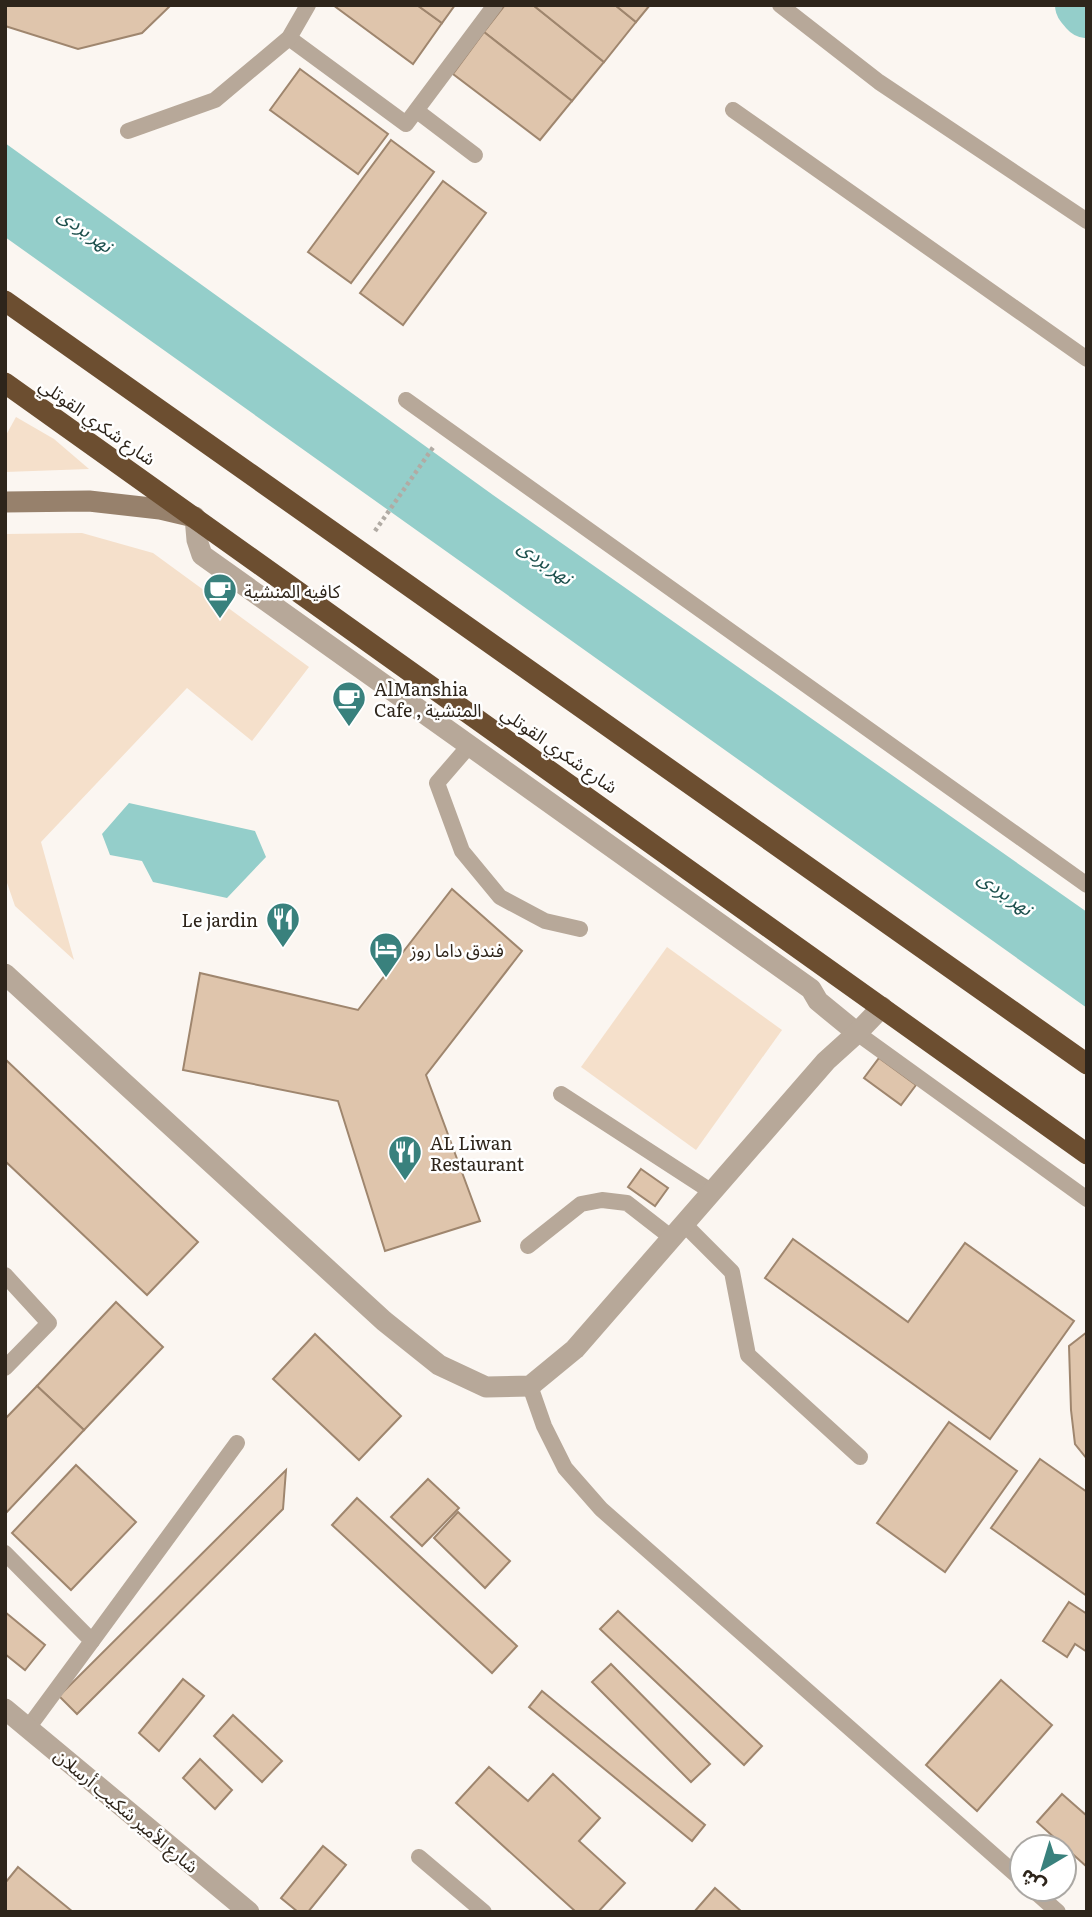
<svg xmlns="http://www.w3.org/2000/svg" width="1092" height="1917" viewBox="0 0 1092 1917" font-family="Literata,'Noto Sans Arabic',serif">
	<rect width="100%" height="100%" fill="#fbf6f1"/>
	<g fill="#f5e0cb">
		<polygon points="16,417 54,439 89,469 5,472 5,437"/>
		<polygon points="82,533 153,553 309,667 252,741 187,688 41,842 74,960 15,906 5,877 5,534"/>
		<polygon points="667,947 782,1030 696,1150 581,1067"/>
	</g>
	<g fill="#94ceca">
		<polygon points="5,143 493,495 1087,912 1087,1008 5,237"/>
		<polygon points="129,803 255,831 266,857 227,898 153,882 142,861 110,855 102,834"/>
	</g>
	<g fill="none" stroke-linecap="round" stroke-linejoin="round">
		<polyline stroke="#94ceca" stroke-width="54" points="1082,5 1087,11"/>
	</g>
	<g fill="#dfc5ac" stroke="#9f866e" stroke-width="2">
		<polygon points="5,5 171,5 142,33 78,49 5,26"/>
		<polygon points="333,5 417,5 442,23 413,64"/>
		<polygon points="417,5 455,5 442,23"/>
		<polygon points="505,5 533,5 604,62 572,101 484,32"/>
		<polygon points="533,5 615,5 636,22 604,62"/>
		<polygon points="615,5 650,5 636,22"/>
		<polygon points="484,32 572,101 540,140 453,74"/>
		<polygon points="300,69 388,134 358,174 270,110"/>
		<polygon points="391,140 434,172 351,283 308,252"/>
		<polygon points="443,181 486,213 403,325 360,293"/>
		<polygon points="452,889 522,951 426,1075 480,1221 385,1251 338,1101 183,1070 200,973 358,1010"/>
		<polygon points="879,1058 916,1085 901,1105 864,1078"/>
		<polygon points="5,1059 198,1242 147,1295 5,1161"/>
		<polygon points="641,1169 668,1188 655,1206 628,1187"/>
		<polygon points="793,1239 908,1322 965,1243 1074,1321 990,1439 765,1278"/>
		<polygon points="116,1302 163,1347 84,1430 37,1386"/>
		<polygon points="1087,1332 1087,1459 1075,1444 1071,1410 1069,1346"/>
		<polygon points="315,1334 401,1416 359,1460 273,1379"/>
		<polygon points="37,1386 84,1430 5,1514 5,1419"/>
		<polygon points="949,1422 1017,1471 945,1572 877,1523"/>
		<polygon points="1040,1459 1087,1492 1087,1596 991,1528"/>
		<polygon points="76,1465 136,1522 71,1590 12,1533"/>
		<polygon points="286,1470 283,1509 77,1714 59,1696"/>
		<polygon points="428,1479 459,1508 422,1546 391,1517"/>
		<polygon points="357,1498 517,1646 492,1673 332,1525"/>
		<polygon points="458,1512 510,1561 485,1588 434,1538"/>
		<polygon points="1069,1602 1087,1614 1087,1652 1075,1644 1067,1657 1043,1641"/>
		<polygon points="618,1611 762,1746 744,1765 600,1629"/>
		<polygon points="5,1612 45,1645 25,1670 5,1654"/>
		<polygon points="611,1664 710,1764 691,1782 592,1682"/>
		<polygon points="183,1679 204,1696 159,1751 139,1733"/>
		<polygon points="1001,1680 1052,1725 977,1811 926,1765"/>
		<polygon points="542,1691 705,1825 692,1841 529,1707"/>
		<polygon points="233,1715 282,1761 262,1782 214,1736"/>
		<polygon points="200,1759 232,1790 215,1809 183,1778"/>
		<polygon points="489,1767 528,1801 553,1774 600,1818 579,1841 625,1883 598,1912 576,1912 456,1803"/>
		<polygon points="1062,1794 1087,1816 1087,1867 1037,1822"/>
		<polygon points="323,1846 346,1865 308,1912 298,1912 281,1898"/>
		<polygon points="18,1867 73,1912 5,1912 5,1883"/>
		<polygon points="715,1888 742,1912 694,1912"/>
	</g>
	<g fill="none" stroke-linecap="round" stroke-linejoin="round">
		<polyline stroke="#b1aba4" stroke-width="4.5" stroke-dasharray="3.5 3.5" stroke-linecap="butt" points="375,531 434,446"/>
		<g stroke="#b7a899" stroke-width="16">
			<polyline points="780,5 879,82 1087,221"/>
			<polyline points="289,38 406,124 495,5"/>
			<polyline points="733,110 1087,359"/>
			<polyline points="417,111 475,155"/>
			<polyline points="128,131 215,100 289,38 308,5"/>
			<polyline points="406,400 1087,885"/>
			<polyline points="469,746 437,783 462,851 500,897 545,921 580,929"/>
			<polyline points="857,1033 1087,1199"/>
			<polyline points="561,1094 712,1192"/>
			<polyline points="684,1224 732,1272 748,1355 860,1457"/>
			<polyline points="528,1246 581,1204 602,1200 627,1203 672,1238"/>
			<polyline points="5,1275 49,1323 5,1368"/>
			<polyline points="530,1386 544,1426 565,1468 601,1509 1022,1880"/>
			<polyline points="5,1553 92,1641 28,1728"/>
			<polyline points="92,1641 237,1443"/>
			<polyline points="419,1857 484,1912"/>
			<polyline points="1032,1889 1058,1912"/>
		</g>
		<g stroke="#b7a899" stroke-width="21">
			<polyline points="195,517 197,540 202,555 811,989 818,1001 857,1033"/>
			<polyline points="5,974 384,1321 439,1365 486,1387 530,1386 575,1349 826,1061 857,1033 882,1007"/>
			<polyline points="5,1709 249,1912"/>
		</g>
		<polyline stroke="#97816c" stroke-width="21" points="5,502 89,501 160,509 194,517"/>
		<g stroke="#6c4e30" stroke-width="21">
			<polyline points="5,301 1087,1064"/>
			<polyline points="5,383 1087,1154"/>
		</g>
	</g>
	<defs>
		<g id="cafe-pin" transform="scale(1.75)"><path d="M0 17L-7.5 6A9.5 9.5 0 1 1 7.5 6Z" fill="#39817d" stroke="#fff"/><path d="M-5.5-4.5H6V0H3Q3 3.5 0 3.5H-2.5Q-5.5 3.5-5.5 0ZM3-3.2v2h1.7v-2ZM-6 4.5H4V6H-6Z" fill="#fff"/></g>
		<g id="restaurant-pin" transform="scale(1.75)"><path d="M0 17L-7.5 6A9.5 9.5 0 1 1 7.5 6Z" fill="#39817d" stroke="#fff"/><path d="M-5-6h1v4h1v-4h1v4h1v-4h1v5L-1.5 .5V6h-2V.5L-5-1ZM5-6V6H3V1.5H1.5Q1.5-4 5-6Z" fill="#fff"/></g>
		<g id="hotel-pin" transform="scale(1.75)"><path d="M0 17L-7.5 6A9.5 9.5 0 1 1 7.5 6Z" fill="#39817d" stroke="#fff"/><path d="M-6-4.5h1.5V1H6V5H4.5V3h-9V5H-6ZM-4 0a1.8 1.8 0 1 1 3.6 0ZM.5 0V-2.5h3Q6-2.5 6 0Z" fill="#fff"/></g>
	</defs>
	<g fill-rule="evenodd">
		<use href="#cafe-pin" x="220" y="590"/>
		<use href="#cafe-pin" x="349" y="698"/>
		<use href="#restaurant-pin" x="283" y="919"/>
		<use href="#hotel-pin" x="386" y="949"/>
		<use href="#restaurant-pin" x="405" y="1152"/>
	</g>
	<g text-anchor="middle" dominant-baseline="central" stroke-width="5" stroke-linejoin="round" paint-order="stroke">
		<g font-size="18" fill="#2e251b" stroke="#fff">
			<text transform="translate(98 421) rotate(35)">شارع شكري القوتلي</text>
			<text transform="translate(560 749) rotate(35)">شارع شكري القوتلي</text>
			<text transform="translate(127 1810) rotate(40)">شارع الأمير شكيب أرسلان</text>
		</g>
		<g font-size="18" fill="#2e251b" stroke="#fff" text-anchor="start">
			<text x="244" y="590">كافيه المنشية</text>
			<text x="374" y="688">AlManshia<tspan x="374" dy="21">Cafe , المنشية</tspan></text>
			<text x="258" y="919" text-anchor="end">Le jardin</text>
			<text x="410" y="949">فندق داما روز</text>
			<text x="430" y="1142">AL Liwan<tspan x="430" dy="21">Restaurant</tspan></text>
		</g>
		<g font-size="19" font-style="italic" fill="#1c4f4c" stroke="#fff">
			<text transform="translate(86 229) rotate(36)">نهر بردى</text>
			<text transform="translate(546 561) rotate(36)">نهر بردى</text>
			<text transform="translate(1006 892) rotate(36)">نهر بردى</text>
		</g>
	</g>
	<rect width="1092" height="1917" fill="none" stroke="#2e251b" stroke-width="14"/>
	<g transform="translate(1043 1868) rotate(218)"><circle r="33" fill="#ffffff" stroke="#aba8a4" stroke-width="2"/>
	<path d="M0-5L12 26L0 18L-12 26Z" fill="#39817d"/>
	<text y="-10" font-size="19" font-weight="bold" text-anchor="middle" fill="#2e251b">ش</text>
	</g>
</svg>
